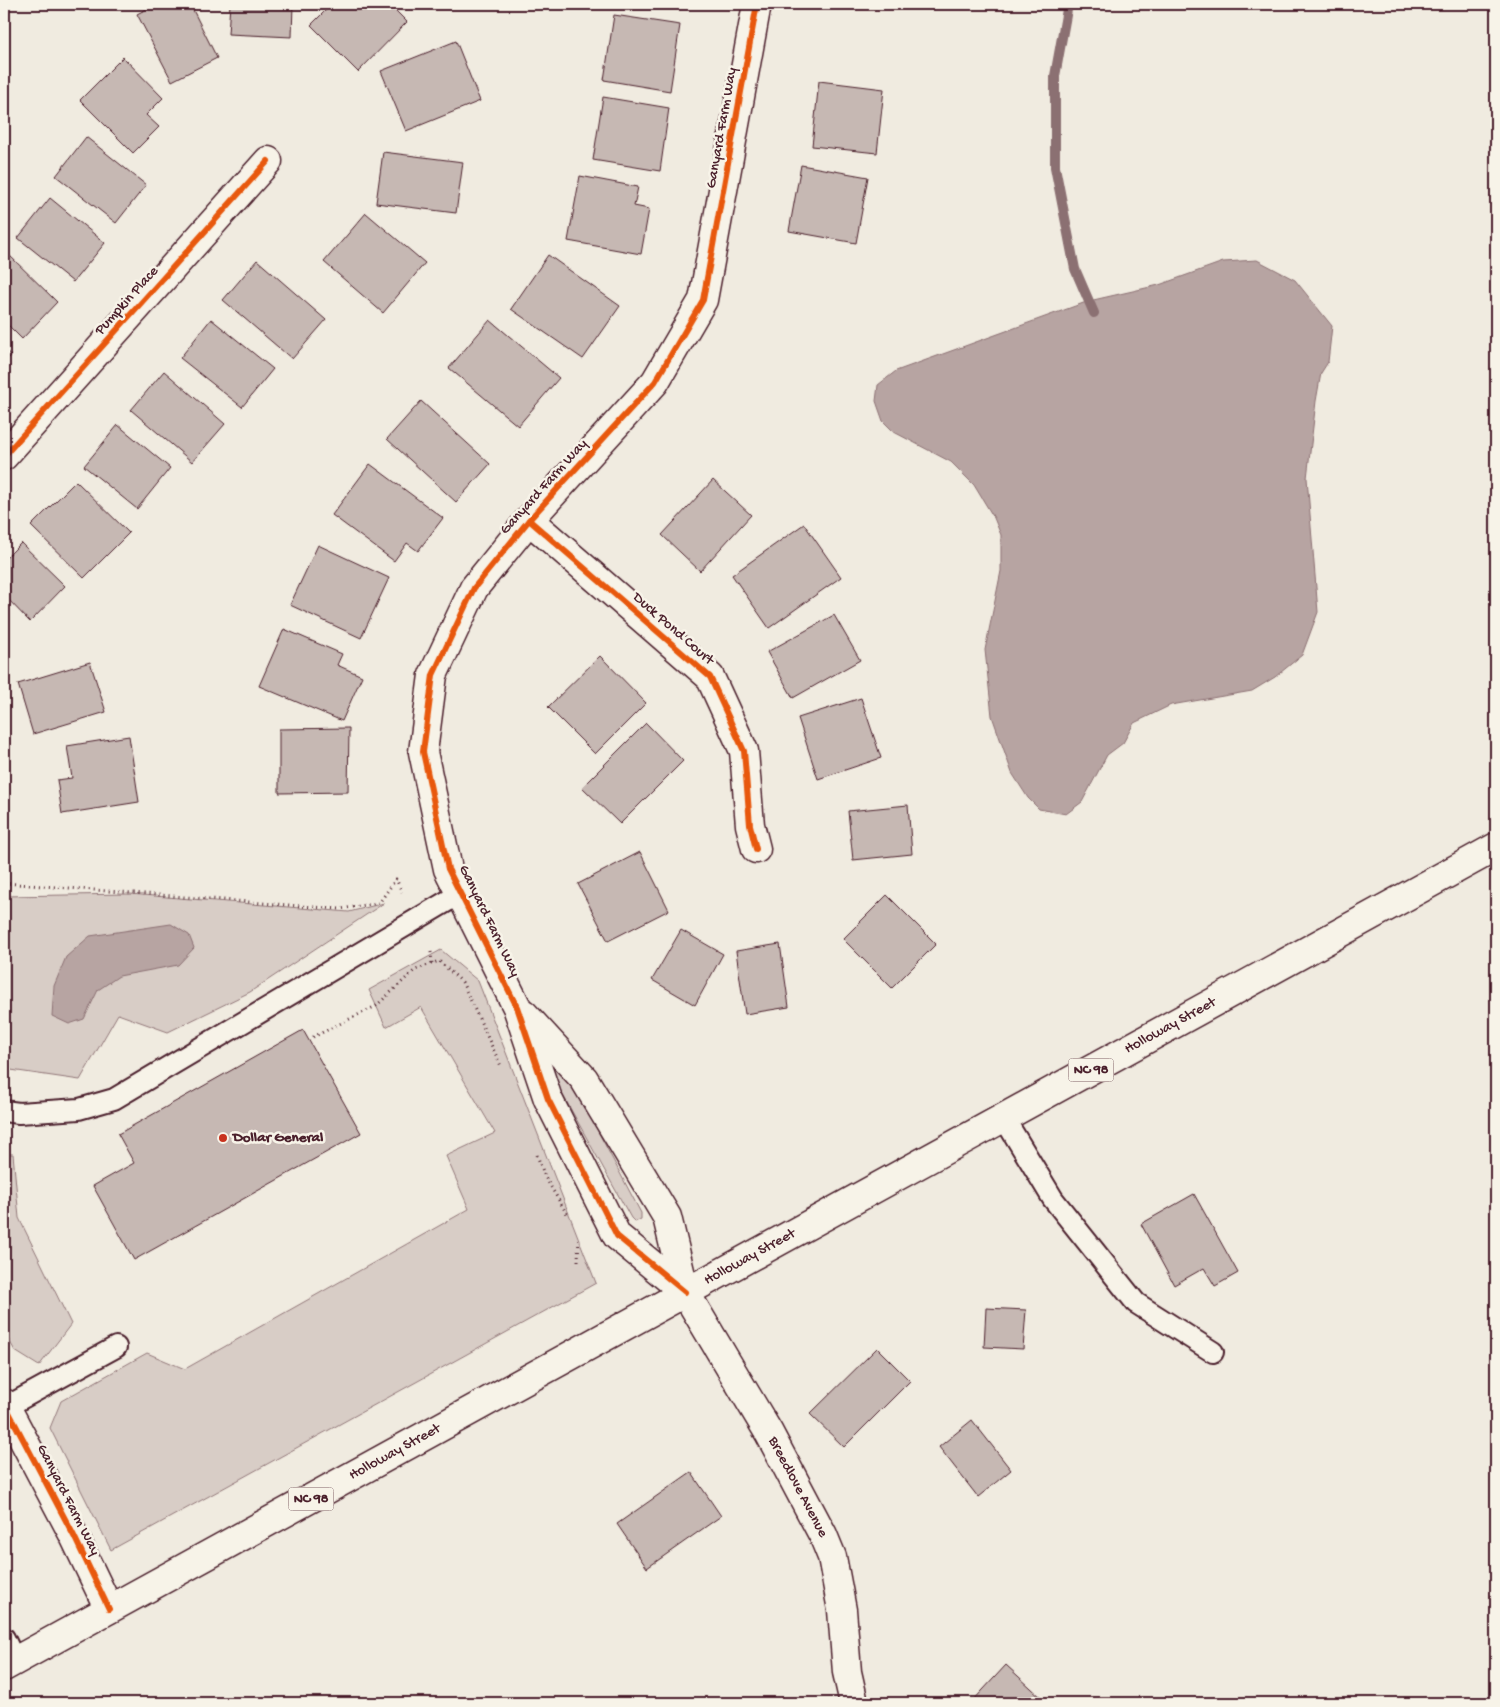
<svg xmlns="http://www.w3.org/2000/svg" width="1500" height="1707" viewBox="0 0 1500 1707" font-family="'Gochi Hand',sans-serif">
	<rect width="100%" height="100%" fill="#f0ebe0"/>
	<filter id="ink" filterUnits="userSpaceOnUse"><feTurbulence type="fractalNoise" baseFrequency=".02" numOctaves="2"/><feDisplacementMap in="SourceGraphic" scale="10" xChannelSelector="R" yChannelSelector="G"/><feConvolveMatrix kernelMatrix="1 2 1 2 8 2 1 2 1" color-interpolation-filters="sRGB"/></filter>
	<g filter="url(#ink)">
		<g fill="#d8cdc6" stroke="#917678">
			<polygon points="130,894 349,912 384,903 250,992 168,1032 118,1014 80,1080 4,1069 4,896"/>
			<polygon points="441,950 478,981 596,1283 111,1550 50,1428 61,1401 147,1353 185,1369 469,1209 446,1156 495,1133 421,1007 386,1027 369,990"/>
			<polygon points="528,1032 572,1082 641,1213 641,1219 635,1222 631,1218"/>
			<polygon points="4,1154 13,1154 19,1218 71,1324 39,1366 15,1351 4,1331"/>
		</g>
		<g fill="#b7a4a2" stroke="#8b6f72">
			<polygon points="1257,260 1295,280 1332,326 1328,362 1321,373 1316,401 1307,478 1318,612 1302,655 1275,677 1252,691 1171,705 1134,723 1123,743 1107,755 1082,802 1066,814 1039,809 1028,798 1012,773 992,716 985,650 1001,571 1001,535 994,518 974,485 951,462 894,432 883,421 876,401 878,385 896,371 1089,301 1159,285 1223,262"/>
			<polygon points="171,924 189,935 194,948 178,965 119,976 98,990 84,1019 69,1024 52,1016 54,986 66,957 90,936"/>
		</g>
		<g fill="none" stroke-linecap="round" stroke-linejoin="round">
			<polyline stroke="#8b6f72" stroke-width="10" points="1068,4 1055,76 1055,167 1075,269 1094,313"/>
		</g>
		<g fill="#c6b8b3" stroke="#4a1f2b">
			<polygon points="4,4 13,4 4,14"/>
			<polygon points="156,4 190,4 217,58 172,81 137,14"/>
			<polygon points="230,4 293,4 292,37 228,34"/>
			<polygon points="332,4 389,4 407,22 358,72 311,25"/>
			<polygon points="614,15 680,25 670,91 604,80"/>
			<polygon points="456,41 480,101 406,131 381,71"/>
			<polygon points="123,57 163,98 146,115 159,127 133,153 80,100"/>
			<polygon points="819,81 884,89 877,153 812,146"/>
			<polygon points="603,97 669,108 660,171 593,160"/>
			<polygon points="86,137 146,185 116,223 56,176"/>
			<polygon points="383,152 463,162 456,213 376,203"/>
			<polygon points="801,165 868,177 856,243 789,231"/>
			<polygon points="580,176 638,187 634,206 649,209 641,254 568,241"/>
			<polygon points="50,198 105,243 73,282 18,238"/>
			<polygon points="366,213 425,263 383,313 324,262"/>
			<polygon points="7,253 57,302 22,339 4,321 4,256"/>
			<polygon points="548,255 620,306 583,359 511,309"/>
			<polygon points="257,260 326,320 292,359 223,300"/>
			<polygon points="211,319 273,369 242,407 180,358"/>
			<polygon points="490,320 559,378 518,426 449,368"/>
			<polygon points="4,348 11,356 4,363"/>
			<polygon points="164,371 225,424 192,462 131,410"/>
			<polygon points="421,401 490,464 456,502 387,439"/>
			<polygon points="118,425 170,468 137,509 84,466"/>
			<polygon points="370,464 443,518 418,551 407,543 394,561 332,515"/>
			<polygon points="713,480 751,515 700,571 662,535"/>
			<polygon points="76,481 129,533 84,578 31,526"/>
			<polygon points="804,524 841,577 769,628 732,575"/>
			<polygon points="21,543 65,586 30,622 4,595 4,560"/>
			<polygon points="318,545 389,578 361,638 290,605"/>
			<polygon points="834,615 860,660 793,698 767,652"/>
			<polygon points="284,629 342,654 337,665 362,676 342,721 259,686"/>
			<polygon points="600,656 646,703 595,754 548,707"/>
			<polygon points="90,662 106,712 33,734 18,684"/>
			<polygon points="861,698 881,758 818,779 798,718"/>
			<polygon points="646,723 683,761 620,824 582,787"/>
			<polygon points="349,728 348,792 279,793 279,729"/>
			<polygon points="129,736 139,802 62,814 57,780 72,778 67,746"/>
			<polygon points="908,805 912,854 853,860 848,811"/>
			<polygon points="640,852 669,910 608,941 578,884"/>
			<polygon points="887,895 936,944 892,988 843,939"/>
			<polygon points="681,930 723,954 695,1005 652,980"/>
			<polygon points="780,944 789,1007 745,1014 736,951"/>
			<polygon points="303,1030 361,1133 134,1260 93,1186 134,1163 118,1134"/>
			<polygon points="1194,1194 1238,1273 1215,1286 1204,1268 1174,1285 1141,1224"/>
			<polygon points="986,1308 1026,1310 1023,1349 984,1347"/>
			<polygon points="877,1348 910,1381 844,1447 810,1414"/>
			<polygon points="972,1420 1011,1470 978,1497 939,1447"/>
			<polygon points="691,1472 721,1516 647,1568 617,1524"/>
			<polygon points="1006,1665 1043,1699 1039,1703 971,1703"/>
		</g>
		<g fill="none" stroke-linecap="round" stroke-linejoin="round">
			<g stroke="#4a1f2b" stroke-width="24">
				<g id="service">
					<polyline points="4,1111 19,1113 79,1109 114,1099 461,893"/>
					<polyline points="1004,1118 1053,1199 1136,1303 1213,1352"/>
					<polyline points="6,1407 116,1347"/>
					<polyline points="4,1638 15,1661"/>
				</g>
			</g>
			<g stroke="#4a1f2b" stroke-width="31">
				<g id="minor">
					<polyline points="4,456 268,161"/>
					<polyline points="529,520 710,677 744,751 750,825 756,849"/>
					<path id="s1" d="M524 1014 584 1079 667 1217 685 1292 769 1433 823 1535 832 1557 842 1610 847 1672 854 1703"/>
					<polyline points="685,1292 617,1236 548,1099 517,1007 448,869 423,752 433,675 474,588 529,520 655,382 703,300 757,4"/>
					<polyline points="4,1403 74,1536 109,1609"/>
				</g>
			</g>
			<g stroke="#4a1f2b" stroke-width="31">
				<g id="trunk">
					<path id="s2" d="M4 1667 1496 847"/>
				</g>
			</g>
			<g stroke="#4a1f2b" stroke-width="3" stroke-dasharray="1 4" stroke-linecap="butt">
				<polyline points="4,883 340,909 379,903 396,879 402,892"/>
				<polyline points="431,952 432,963"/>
				<polyline points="313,1037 376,1006 415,970 439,961 462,982 501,1066"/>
				<polyline points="537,1155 545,1177 567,1214"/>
				<polyline points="578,1261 579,1236"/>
			</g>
			<use href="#service" stroke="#f7f3e8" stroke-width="20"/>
			<use href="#minor" stroke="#f7f3e8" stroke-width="28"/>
			<use href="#trunk" stroke="#f7f3e8" stroke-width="28"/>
			<g stroke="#f7f3e8" stroke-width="9">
				<g id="cycleway">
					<polyline points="4,456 268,161"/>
					<polyline points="529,520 710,677 744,751 750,825 756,849"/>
					<polyline points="685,1292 617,1236 548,1099 517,1007 448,869 423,752 433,675 474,588 529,520 655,382 703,300 757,4"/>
					<polyline points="4,1403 74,1536 109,1609"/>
				</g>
			</g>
			<use href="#cycleway" stroke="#e8590c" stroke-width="6"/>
		</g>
	</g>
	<circle fill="#c8321e" stroke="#f7f3e8" stroke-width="2" cx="223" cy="1138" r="5"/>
	<g text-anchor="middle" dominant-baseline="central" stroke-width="5" stroke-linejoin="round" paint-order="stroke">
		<g fill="#f7f3e8" stroke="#7e5f64" stroke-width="1">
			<rect x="1068.5" y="1058.5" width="45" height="23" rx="4"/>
			<rect x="288.5" y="1487.5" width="45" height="23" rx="4"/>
		</g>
		<g font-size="14" font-weight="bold" fill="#4a1f2b">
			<text x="1091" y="1070">NC 98</text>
			<text x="311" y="1499">NC 98</text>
		</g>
		<g font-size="15" fill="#4a1f2b" stroke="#f7f3e8">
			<text transform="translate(722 128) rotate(-80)">Ganyard Farm Way</text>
			<text transform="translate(127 301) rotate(-48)">Pumpkin Place</text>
			<text transform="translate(544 487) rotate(-48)">Ganyard Farm Way</text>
			<text transform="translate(673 629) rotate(41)">Duck Pond Court</text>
			<text transform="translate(489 921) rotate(64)">Ganyard Farm Way</text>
			<text stroke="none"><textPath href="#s2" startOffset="1331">Holloway Street</textPath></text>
			<text stroke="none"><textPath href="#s2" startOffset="851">Holloway Street</textPath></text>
			<text stroke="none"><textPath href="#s2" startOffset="446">Holloway Street</textPath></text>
			<text stroke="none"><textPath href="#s1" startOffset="552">Breedlove Avenue</textPath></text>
			<text transform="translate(68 1500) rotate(63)">Ganyard Farm Way</text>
		</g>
		<g font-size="15" font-weight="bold" fill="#4a1f2b" stroke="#f7f3e8" text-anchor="start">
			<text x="233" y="1138">Dollar General</text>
		</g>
	</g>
	<rect width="1500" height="1707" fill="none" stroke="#f7f3e8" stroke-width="20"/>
	<rect x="10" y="10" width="1480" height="1687" fill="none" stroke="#4a1f2b" stroke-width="2" filter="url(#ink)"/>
</svg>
